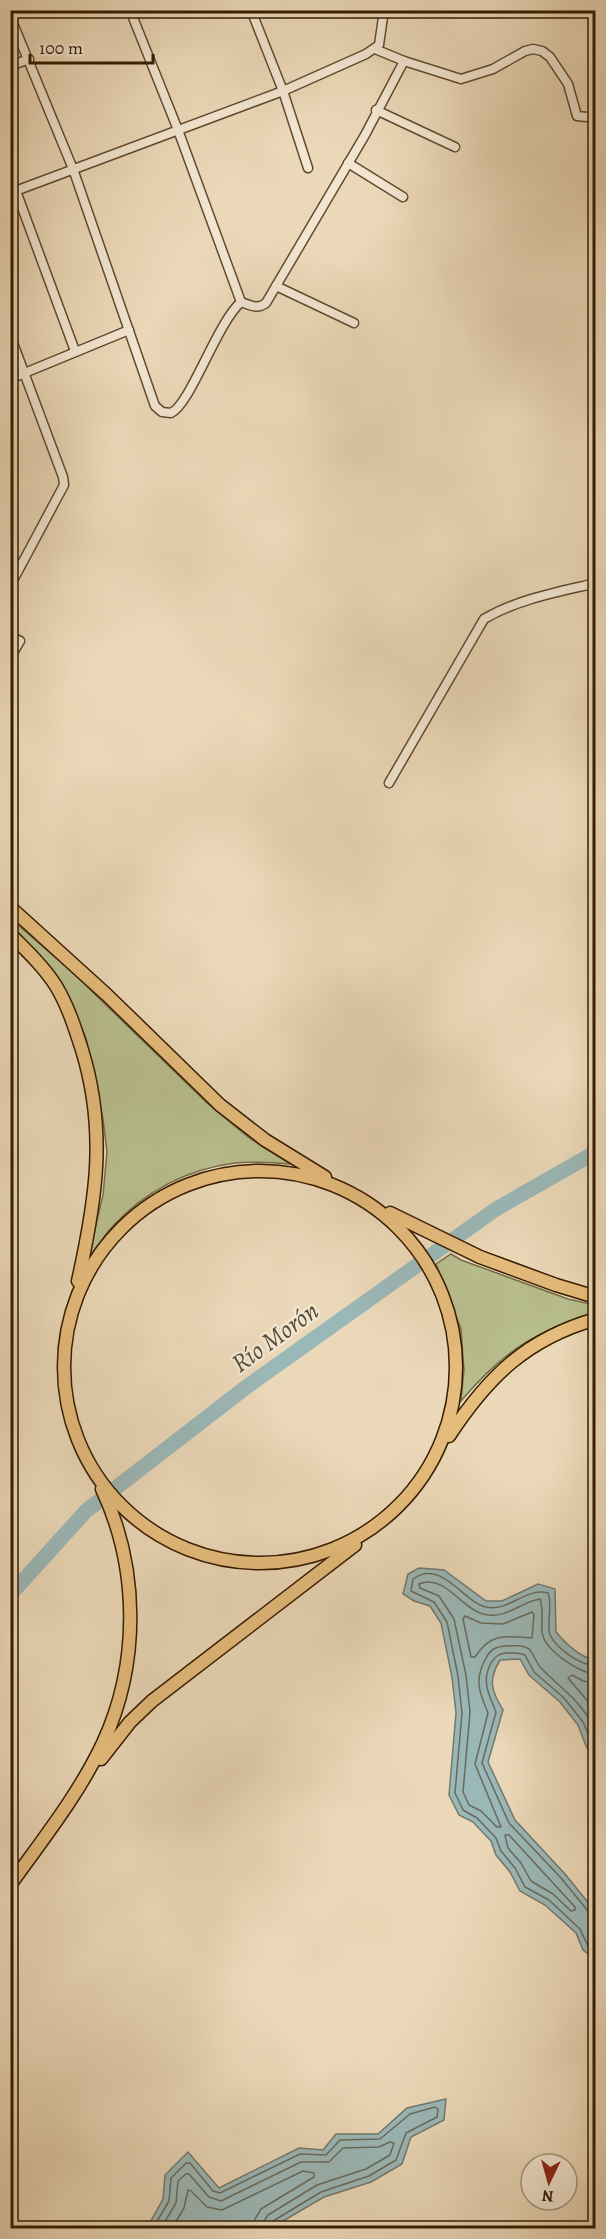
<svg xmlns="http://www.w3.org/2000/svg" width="606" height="2239" viewBox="0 0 606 2239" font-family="Alegreya,serif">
	<rect width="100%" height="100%" fill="#ebd8b8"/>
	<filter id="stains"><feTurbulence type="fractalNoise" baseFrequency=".00333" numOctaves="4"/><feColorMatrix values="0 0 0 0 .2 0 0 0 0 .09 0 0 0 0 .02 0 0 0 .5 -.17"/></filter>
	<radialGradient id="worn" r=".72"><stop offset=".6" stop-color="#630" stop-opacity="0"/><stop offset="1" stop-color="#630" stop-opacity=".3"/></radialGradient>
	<g fill="#b8be8e" stroke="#766c47" stroke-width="1.5">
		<path d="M10 918 71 971 207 1103 248 1137 291 1164C272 1163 253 1161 235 1163 188 1169 145 1191 113 1226 105 1234 98 1246 92 1256L89 1254 103 1195 107 1152 103 1119 86 1038 68 997 31 947 11 924Z"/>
		<path d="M451 1254 461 1260 568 1299 595 1305V1312C577 1319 556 1325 539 1335 509 1350 482 1376 461 1401L464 1370 461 1329 436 1264Z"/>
	</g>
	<g fill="#9bb8b8" stroke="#72796e" stroke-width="1.5">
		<path d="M419 1568 444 1570 486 1601H502L538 1584 555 1589 556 1632C566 1644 579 1657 595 1660V1761L586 1746 578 1725 560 1702 529 1675 520 1659 500 1660C488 1680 491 1690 503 1710L488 1762 515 1820 565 1874 595 1911V1959L583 1950 576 1933 545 1905 520 1891 510 1872 496 1855 491 1841 473 1822 459 1815 449 1795 456 1713 452 1677 441 1623 430 1606 414 1601 403 1594 408 1574Z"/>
		<polygon points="446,2099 444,2120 411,2137 402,2164 371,2182 324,2197 271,2228 147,2228 163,2199 165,2175 188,2152 219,2188 299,2148 323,2150 336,2134 378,2134 407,2108"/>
	</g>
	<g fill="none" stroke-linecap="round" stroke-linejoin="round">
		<g stroke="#686a5c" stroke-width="1.5">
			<path d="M532 1612 534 1615 532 1638C506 1636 491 1632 475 1657H471L463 1619 465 1616 481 1623 503 1624Z"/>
			<path d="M596 1666C580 1665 557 1649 550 1635 546 1624 553 1605 548 1593 526 1587 509 1612 486 1607 463 1602 441 1558 413 1579L411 1591 434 1602 447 1622 458 1676 462 1713 455 1793 463 1810 477 1818 496 1838 501 1851 515 1868 525 1887 549 1900 580 1929 588 1946 596 1951"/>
			<path d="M596 1674C579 1673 544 1650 542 1632 541 1621 544 1610 540 1599 520 1602 506 1620 483 1614 462 1609 444 1573 419 1584L420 1588 439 1596 454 1619 466 1675 470 1712 463 1792 469 1805 481 1811 497 1827H501L475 1764 488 1713C479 1692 474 1679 486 1658 491 1649 495 1647 505 1646 514 1646 521 1644 529 1649 534 1654 536 1663 541 1668 563 1691 583 1701 596 1733"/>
			<polyline points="596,1683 583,1681 572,1675 568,1678 596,1711"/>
			<path d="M596 1751 583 1722 564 1698 534 1672 525 1655C519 1652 513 1653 506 1653 498 1654 496 1656 491 1663 481 1681 489 1695 496 1712L482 1763 509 1823 561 1878 588 1911 596 1914"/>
			<polygon points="505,1835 509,1835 575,1907 575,1910 571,1911 553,1894 531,1881 521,1863 508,1848"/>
			<polyline points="153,2228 169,2201 171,2178 186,2163 190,2163 213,2191 220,2193 300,2154 326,2155 340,2140 380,2139 410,2114 435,2107 438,2109 437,2117 406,2133 396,2160 369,2176 321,2192 273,2221 270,2228"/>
			<polyline points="161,2228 176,2203 178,2181 186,2174 189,2174 209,2197 221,2201 301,2162 329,2162 343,2148 379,2147 390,2142 394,2143 390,2155 366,2169 317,2185 268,2215 264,2221 262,2228"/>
			<polyline points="172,2228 184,2208 188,2190 191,2191 207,2207 222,2210 303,2171 314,2173 314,2177 261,2209 255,2219 253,2228"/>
		</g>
		<polyline stroke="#9bb8b8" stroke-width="15" points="10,1595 86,1511 245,1388 496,1209 596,1152"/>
		<g stroke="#624a2e" stroke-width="11">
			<g id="minor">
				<path d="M130 10 178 130 241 302C250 305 257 310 266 303L365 135 404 61"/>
				<polyline points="251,10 283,91 308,168"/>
				<path d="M10 16 73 169 155 406 162 412 171 413C190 405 217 323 241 302"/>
				<polyline points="375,49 404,61 461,79 493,69 525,51 533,49 542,51 550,57 568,84 577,116 587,117 596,115"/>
				<polyline points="10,66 29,59"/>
				<polyline points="376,110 455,147"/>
				<polyline points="348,163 403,197"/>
				<polyline points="16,191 75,351"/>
				<polyline points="10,193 283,91 366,54 379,45 384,10"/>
				<polyline points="276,286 354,323"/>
				<polyline points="10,335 63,477 64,485 10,586"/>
				<polyline points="10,379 129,330"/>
				<polyline points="10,636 20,641 10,658"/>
				<path d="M389 783 484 619C518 599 558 592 596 583"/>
			</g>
		</g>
		<g stroke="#351b00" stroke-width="15">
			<g id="highway">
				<polyline points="10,907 107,995 220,1105 265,1140 325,1177"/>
				<path d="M10 934C26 950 44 967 56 986 68 1006 75 1028 82 1050 107 1131 96 1200 78 1281"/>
				<circle cx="260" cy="1367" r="196"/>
				<polyline points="390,1213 480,1257 556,1285 596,1297"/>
				<path d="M449 1436C488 1377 526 1339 596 1319"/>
				<polyline points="101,1759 130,1722 152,1701 355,1545"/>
				<path d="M10 1885C43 1839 79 1794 103 1743 140 1663 139 1568 102 1489"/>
			</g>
		</g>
		<use href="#minor" stroke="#f2e6d1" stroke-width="8"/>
		<use href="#highway" stroke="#e6bc7c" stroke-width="12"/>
	</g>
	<g text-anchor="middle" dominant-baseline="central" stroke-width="5" stroke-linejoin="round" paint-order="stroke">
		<g font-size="26" font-style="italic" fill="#544a37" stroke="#f2e6d1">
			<text transform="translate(275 1337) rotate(-36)">Río Morón</text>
		</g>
	</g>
	<rect width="606" height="2239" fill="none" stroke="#ebd8b8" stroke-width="36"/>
	<rect x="12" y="12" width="582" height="2215" fill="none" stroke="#351b00" stroke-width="3"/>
	<rect x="18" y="18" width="570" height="2203" fill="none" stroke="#351b00" stroke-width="1.5"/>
	<g transform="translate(549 2182) rotate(185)"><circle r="28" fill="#f2e6d1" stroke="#a6957d" stroke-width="1.5"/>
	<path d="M0-4.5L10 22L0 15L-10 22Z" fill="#8f2418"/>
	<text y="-9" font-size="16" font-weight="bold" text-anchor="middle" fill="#351b00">N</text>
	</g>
	<path d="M30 54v9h123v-9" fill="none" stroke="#351b00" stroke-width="3"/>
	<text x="39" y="54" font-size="18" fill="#351b00" stroke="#f2e6d1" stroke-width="4.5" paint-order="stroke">100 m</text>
	<rect width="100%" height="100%" filter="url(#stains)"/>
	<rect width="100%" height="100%" fill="url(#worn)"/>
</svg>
